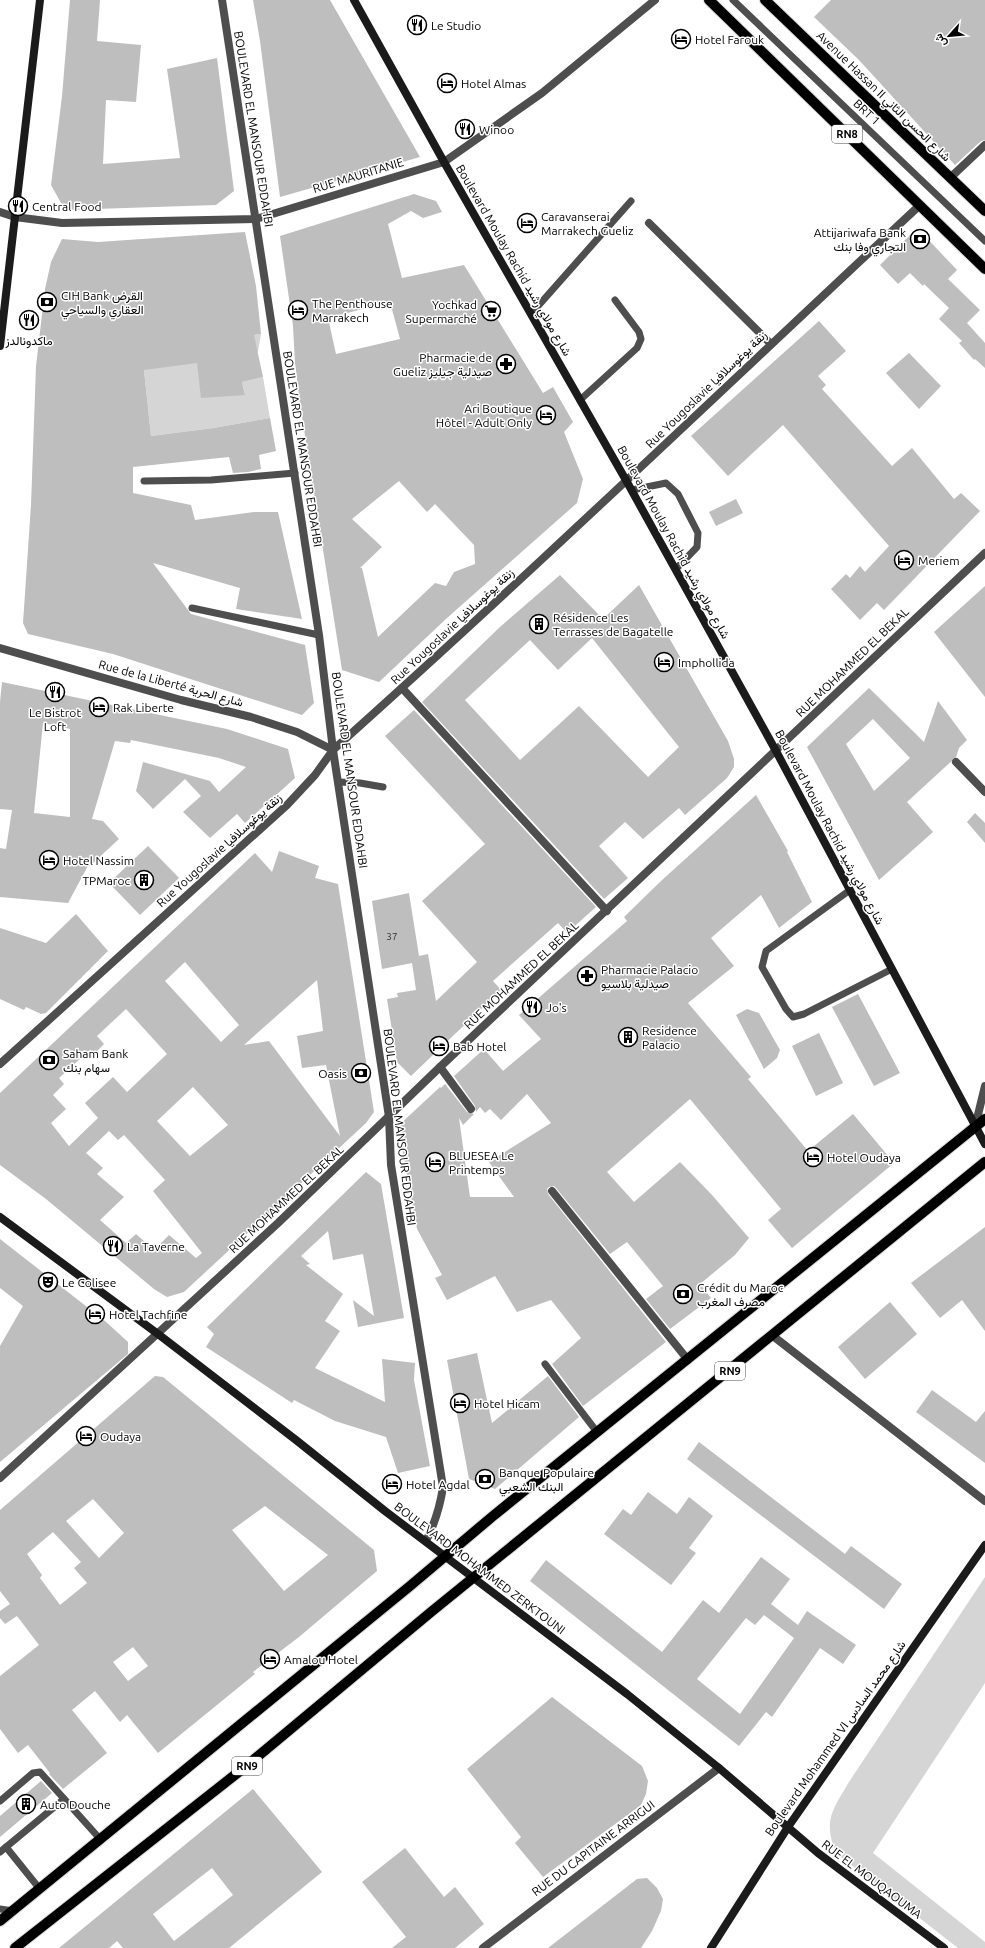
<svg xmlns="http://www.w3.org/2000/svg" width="985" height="1948" viewBox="0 0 985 1948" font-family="Ubuntu,Vazirmatn,sans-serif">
	<rect width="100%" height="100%" fill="#fff"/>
	<g fill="#d5d5d5">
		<polygon points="261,334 258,352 212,366 245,394 242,382 263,377 270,418 213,428 151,436 144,370 198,345"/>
		<path d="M985 1577V1683L873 1853 985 1942V1948H958L836 1853C823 1820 832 1811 849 1782Z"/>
	</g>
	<g fill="#bebebe" fill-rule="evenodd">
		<polygon points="70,0 100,0 97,41 141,45 136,102 106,100 103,164 180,158 167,69 217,58 234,191 216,205 65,210 51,185 62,96"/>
		<polygon points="253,0 330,0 420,157 280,197 260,41"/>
		<polygon points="831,0 985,0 985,140 981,141 955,165 859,60 814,17"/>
		<path d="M414 194 436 201 442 212 423 218 411 211 388 224 402 278 464 265 543 393 553 387 573 422 564 432 583 479 577 503 447 618 379 682 342 670 300 404 295 363 293 326 280 236ZM390 302 400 339 336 354 328 318ZM399 481 427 512 435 504 474 545 475 564 454 572 446 586 435 583 378 637 362 568H360L382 547 352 519Z"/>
		<polygon points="245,232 256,286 261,334 254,335 263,377 242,382 245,395 201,398 197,363 144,370 151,436 213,428 270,418 276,451 259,455 261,469 248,472 233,473 229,457 133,467 133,493 191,505 195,520 254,512 278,512 302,619 236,609 240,588 153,563 191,614 305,645 314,703 302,715 113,654 28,634 23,623 31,505 36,366 45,289 51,262 62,239 98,242"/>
		<polygon points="921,232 957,270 948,279 980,310 967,323 985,343 985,368 975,359 974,360 959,343 962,341 939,319 949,308 924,284 923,286 910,273 898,284 880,265 912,233 916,237"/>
		<polygon points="819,321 846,351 818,376 826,385 822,389 892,466 912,448 954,499 961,493 980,511 884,610 877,603 860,620 831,589 846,574 850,578 860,566 865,572 889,546 783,425 728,476 691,436"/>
		<polygon points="909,353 941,386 919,409 886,373"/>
		<polygon points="736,499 743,513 716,526 709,512"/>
		<path d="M560 575 603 619 639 585 728 741 734 759V767L727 778 685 815 679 808 643 839 625 822 599 846 628 878 604 899 422 702 500 627ZM592 638 679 747 648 777 579 706 520 760 465 700 530 640 558 670Z"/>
		<polygon points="985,586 985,697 934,632"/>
		<path d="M2 682 227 729 288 749 295 778 245 823 237 814 210 838 183 812 201 796 185 779 153 809 136 791 143 762 210 781 219 792 246 767 219 758 131 740 130 743 115 741 92 819 103 821 119 839 92 864 90 862 68 903 0 897V848L6 849 12 810 0 809V702ZM43 723 70 729V817L34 813Z"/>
		<path d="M869 688 924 742 938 701 967 740 959 748 956 757 907 802 933 832 879 880 807 747ZM873 719 910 758 874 791 846 744Z"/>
		<polygon points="414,710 596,907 567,933 558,923 493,981 501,990 411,1076 397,1062 387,999 398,997 397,993 416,990 412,963 382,969 372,901 409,893 419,956 428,954 436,1001 477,962 422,901 485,844 385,736"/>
		<polygon points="756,795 788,851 787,852 812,902 779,928 761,895 711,938 734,966 688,1003 751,1077 748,1079 808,1151 853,1114 894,1163 792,1248 768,1220 781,1209 690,1099 607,1172 634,1202 680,1162 712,1195 749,1238 735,1255 700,1284 711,1298 670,1329 646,1299 663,1286 627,1242 610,1254 556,1188 554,1186 549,1187 547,1189 548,1194 666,1342 583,1406 552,1364 581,1338 551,1300 517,1312 495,1276 447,1300 435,1278 442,1275 417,1229 398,1126 440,1087 441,1088 445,1084 467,1112 474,1114 463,1125 459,1118 470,1197 514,1197 489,1162 551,1123 527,1094 501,1120 490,1109 485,1113 480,1107 476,1112 475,1106 454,1076 484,1049 503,1071 541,1039 519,1015 627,921 624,917 661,881"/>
		<polygon points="975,813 985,823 985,843 967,822"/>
		<polygon points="148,846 179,878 140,915 109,883"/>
		<path d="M279 851 319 866 315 878 338 884 374 1112 366 1123 184 1292 167 1297 154 1289 46 1199 0 1165V1093L255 853 272 872ZM185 962 239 1025 221 1042 165 981ZM317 980 323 1031 297 1036 302 1068 326 1065 340 1136 269 1041 244 1045ZM126 1009 167 1054 127 1092 113 1077 85 1103 98 1118 69 1146 51 1123 66 1109 53 1095 64 1084 59 1078 90 1050 94 1054 104 1044 97 1036ZM193 1087 228 1125 190 1156 157 1121ZM109 1131 118 1140 124 1135 165 1180 153 1191 202 1253 196 1258 169 1235 154 1250 136 1234 126 1243 100 1220 124 1197 97 1174 103 1168 86 1153Z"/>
		<polygon points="76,914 108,951 46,1013 41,1014 26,1007 24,1010 0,999 0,928 46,943"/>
		<polygon points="858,994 900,1073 874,1086 832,1007"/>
		<polygon points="747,1009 759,1013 780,1050 777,1058 764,1069 736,1015"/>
		<polygon points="819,1033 843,1083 816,1096 792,1046"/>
		<polygon points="366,1172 381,1184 404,1318 358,1327 353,1300 374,1316 363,1254 333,1260 328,1231 301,1256 310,1264 306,1265 343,1294 325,1321 340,1331 315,1368 385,1402 382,1359 415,1363 414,1380 430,1466 398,1473 386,1437 335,1421 294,1400 292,1403 206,1347 214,1334 207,1327"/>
		<polygon points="985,1227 985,1331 962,1300 940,1318 911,1283"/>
		<polygon points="0,1239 105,1321 128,1342 128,1354 0,1462 0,1346 23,1306 0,1288"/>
		<polygon points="890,1302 917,1334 865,1379 838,1347"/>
		<polygon points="477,1353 492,1423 548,1376 579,1417 495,1489 469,1479 447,1360"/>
		<path d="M155 1376 163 1377 374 1550 377 1571 299 1637 253 1672 255 1674 158 1753 127 1715 120 1722 95 1691 72 1710 107 1753 63 1789 49 1774 50 1773 28 1745 18 1753 0 1729V1676L39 1645 17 1616 5 1624 0 1618V1611L10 1604 0 1591V1510ZM93 1499 124 1533 99 1558 66 1521ZM265 1506 328 1555 284 1591 232 1530ZM53 1532 81 1562 74 1568 87 1583 60 1605 40 1578 42 1575 27 1554ZM133 1647 148 1666 128 1681 113 1662Z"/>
		<polygon points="932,1390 976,1422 985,1411 985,1463 916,1412"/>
		<polygon points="699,1442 845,1554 851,1546 902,1584 884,1609 687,1459"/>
		<polygon points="648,1492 677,1514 689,1497 713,1516 689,1548 696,1553 671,1585 604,1534 623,1509 631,1515"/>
		<path d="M761 1557 790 1579 771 1604 798 1625 807 1611 856 1645 843 1664 820 1648 772 1717 766 1712 739 1746 530 1581 546 1560 662 1652 703 1600 719 1613ZM764 1615 794 1638 740 1714 697 1679 746 1618 755 1625Z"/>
		<polygon points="552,1697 642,1766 648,1781 646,1794 641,1805 543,1877 515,1843 521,1837 467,1769"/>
		<polygon points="41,1781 52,1793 0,1837 0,1816"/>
		<path d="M253 1789 322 1872 229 1948H123L117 1941 109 1948H59ZM212 1868 233 1895 174 1941 153 1914Z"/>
		<polygon points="405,1848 444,1897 455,1887 484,1924 455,1948 392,1948 406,1937 362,1882"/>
		<polygon points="647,1878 657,1888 663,1899 661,1911 652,1931 641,1948 548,1948 637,1879"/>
	</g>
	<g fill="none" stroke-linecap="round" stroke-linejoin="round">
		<g stroke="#dbdbdb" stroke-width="12">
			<g id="primary">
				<polyline points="709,0 985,269"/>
				<polyline points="765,0 985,211"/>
				<polyline points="0,1921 410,1586 493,1516 985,1119"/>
				<polyline points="15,1948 245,1767 431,1612 985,1162"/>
			</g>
		</g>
		<g stroke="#4e4e4e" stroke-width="7">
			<polyline points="733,0 985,241"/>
			<polyline points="531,314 631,201"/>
			<polyline points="580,400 637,348 641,339 639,332 615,300"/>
			<polyline points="144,481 211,480 295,473"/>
			<polyline points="632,490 666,483 678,494 698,533 697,547 676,569"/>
			<polyline points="192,608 319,635"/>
			<polyline points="339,782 360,783 383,787"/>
			<polyline points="850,890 766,951 762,967 786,1009 793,1017 804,1014 892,969"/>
			<polyline points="545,1364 597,1432"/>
			<polyline points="0,1801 33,1773 40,1772 101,1840"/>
			<polyline points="6,1847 39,1888"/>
			<polyline points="0,1852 64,1799"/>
			<polyline points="0,1909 13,1911"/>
		</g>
		<g stroke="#4e4e4e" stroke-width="8">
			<path d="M222 0 319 635 333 750 389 1117 391 1165 443 1487C440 1507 435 1523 426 1541"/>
			<polyline points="951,177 985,145"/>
			<polyline points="0,212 15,217 62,223 256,219 444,162 542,93 655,0"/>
			<polyline points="649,223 771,344"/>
			<polyline points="0,648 181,700 251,717 297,732 333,750"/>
			<polyline points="402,688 607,911"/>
			<polyline points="956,762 985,792"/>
			<path d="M0 1064 287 805 315 775 333 750C532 572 725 387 920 205"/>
			<polyline points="440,1067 471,1109"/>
			<polyline points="975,1127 985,1086"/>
			<polyline points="552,1191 688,1360"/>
			<polyline points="773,1336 985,1501"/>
			<polyline points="0,1478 278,1223 440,1067 985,553"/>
			<polyline points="483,1948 719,1768"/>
		</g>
		<g stroke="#1b1b1b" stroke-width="8">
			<polyline points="354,0 444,162 627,482 776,751 985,1144"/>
			<polyline points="0,346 40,0"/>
			<polyline points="0,1217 158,1334 296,1440 385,1511 627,1694 719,1768 818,1853 944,1948"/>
			<polyline points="711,1948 788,1827 985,1545"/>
		</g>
		<use href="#primary" stroke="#000" stroke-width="10"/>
	</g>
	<defs>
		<g id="restaurant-ring" transform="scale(1)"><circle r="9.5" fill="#fff" stroke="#000" stroke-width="1.5"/><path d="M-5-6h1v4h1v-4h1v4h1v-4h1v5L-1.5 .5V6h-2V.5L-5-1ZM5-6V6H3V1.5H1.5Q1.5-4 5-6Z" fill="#000"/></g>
		<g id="hotel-ring" transform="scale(1)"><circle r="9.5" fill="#fff" stroke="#000" stroke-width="1.5"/><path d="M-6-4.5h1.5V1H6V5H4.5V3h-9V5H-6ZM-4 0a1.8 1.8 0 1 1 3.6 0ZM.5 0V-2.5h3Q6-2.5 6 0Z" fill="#000"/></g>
		<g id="bank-ring" transform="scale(1)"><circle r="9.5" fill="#fff" stroke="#000" stroke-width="1.5"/><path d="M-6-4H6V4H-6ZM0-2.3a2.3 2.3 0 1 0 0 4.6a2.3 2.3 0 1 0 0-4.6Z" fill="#000"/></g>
		<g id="supermarket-ring" transform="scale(1)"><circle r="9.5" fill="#fff" stroke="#000" stroke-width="1.5"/><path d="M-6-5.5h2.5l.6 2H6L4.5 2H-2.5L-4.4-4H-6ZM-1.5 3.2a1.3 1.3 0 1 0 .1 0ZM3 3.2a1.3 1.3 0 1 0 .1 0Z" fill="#000"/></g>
		<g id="pharmacy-ring" transform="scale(1)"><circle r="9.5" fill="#fff" stroke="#000" stroke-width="1.5"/><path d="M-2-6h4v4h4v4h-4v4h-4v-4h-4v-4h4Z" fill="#000"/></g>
		<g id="building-ring" transform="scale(1)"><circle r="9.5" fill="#fff" stroke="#000" stroke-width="1.5"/><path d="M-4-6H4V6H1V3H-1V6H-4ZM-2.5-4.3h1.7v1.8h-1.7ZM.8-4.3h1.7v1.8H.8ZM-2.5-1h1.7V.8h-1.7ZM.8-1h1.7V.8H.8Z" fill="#000"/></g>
		<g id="theatre-ring" transform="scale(1)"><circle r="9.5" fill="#fff" stroke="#000" stroke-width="1.5"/><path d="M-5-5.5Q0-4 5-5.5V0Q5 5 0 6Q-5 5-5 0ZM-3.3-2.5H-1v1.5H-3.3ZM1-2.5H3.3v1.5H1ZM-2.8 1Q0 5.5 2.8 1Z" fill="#000"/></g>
	</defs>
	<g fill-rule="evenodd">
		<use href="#restaurant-ring" x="417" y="25"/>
		<use href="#hotel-ring" x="681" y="39"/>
		<use href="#hotel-ring" x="447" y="83"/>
		<use href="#restaurant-ring" x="465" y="129"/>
		<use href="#restaurant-ring" x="18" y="206"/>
		<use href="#hotel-ring" x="527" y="223"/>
		<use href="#bank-ring" x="920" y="239"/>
		<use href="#bank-ring" x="47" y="302"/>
		<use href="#hotel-ring" x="298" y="310"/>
		<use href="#supermarket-ring" x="491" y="311"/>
		<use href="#restaurant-ring" x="29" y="320"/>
		<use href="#pharmacy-ring" x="506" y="364"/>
		<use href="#hotel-ring" x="546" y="415"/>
		<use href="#hotel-ring" x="904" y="560"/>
		<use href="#building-ring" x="539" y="624"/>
		<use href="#hotel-ring" x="664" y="662"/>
		<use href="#restaurant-ring" x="55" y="692"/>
		<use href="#hotel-ring" x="99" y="707"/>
		<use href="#hotel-ring" x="49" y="860"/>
		<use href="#building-ring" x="144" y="880"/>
		<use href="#pharmacy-ring" x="587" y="976"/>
		<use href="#restaurant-ring" x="532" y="1007"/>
		<use href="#building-ring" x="628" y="1037"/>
		<use href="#hotel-ring" x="439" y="1046"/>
		<use href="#bank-ring" x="49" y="1060"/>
		<use href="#bank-ring" x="361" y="1073"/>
		<use href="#hotel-ring" x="813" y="1157"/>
		<use href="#hotel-ring" x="435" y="1162"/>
		<use href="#restaurant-ring" x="113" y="1246"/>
		<use href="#theatre-ring" x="48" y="1282"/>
		<use href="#bank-ring" x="683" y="1294"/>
		<use href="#hotel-ring" x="95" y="1314"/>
		<use href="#hotel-ring" x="460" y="1403"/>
		<use href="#hotel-ring" x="86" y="1436"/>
		<use href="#bank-ring" x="485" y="1479"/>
		<use href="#hotel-ring" x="392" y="1484"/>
		<use href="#hotel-ring" x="270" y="1659"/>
		<use href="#building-ring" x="26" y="1804"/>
	</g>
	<g text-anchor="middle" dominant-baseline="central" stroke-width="3" stroke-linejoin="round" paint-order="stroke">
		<g font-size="10" fill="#303030">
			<text x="392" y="936">37</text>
		</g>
		<g fill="#fff" stroke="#4c4c4c" stroke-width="1">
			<rect x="832" y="125" width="30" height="18" rx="3"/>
			<rect x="715" y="1362" width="30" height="18" rx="3"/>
			<rect x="232" y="1757" width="30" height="18" rx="3"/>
		</g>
		<g font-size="11" font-weight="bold" fill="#000">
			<text x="847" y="134">RN8</text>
			<text x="730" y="1371">RN9</text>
			<text x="247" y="1766">RN9</text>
		</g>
		<g font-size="12" fill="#000" stroke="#fff" text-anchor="start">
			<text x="431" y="25">Le Studio</text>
			<text x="695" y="39">Hotel Farouk</text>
			<text x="461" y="83">Hotel Almas</text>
			<text x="479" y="129">Winoo</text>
			<text x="32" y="206">Central Food</text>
			<text x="541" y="216">Caravanserai<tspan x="541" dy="14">Marrakech Gueliz</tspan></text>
			<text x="906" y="232" text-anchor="end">Attijariwafa Bank<tspan x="906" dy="14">التجاري وفا بنك</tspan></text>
			<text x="61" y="295">CIH Bank القرض<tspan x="61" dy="14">العقاري والسياحي</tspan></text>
			<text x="312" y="303">The Penthouse<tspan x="312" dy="14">Marrakech</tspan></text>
			<text x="477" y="304" text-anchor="end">Yochkad<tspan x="477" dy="14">Supermarché</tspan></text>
			<text x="29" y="340" text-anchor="middle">ماكدونالدز</text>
			<text x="492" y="357" text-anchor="end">Pharmacie de<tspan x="492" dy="14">Gueliz صيدلية جيليز</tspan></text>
			<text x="532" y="408" text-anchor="end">Ari Boutique<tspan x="532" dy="14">Hôtel - Adult Only</tspan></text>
			<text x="918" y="560">Meriem</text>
			<text x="553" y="617">Résidence Les<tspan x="553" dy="14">Terrasses de Bagatelle</tspan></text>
			<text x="678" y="662">Imphollida</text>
			<text x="113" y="707">Rak Liberte</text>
			<text x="55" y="712" text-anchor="middle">Le Bistrot<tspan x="55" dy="14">Loft</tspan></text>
			<text x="63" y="860">Hotel Nassim</text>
			<text x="130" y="880" text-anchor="end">TPMaroc</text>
			<text x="601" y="969">Pharmacie Palacio<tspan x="601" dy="14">صيدلية بلاسيو</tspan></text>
			<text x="546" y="1007">Jo's</text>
			<text x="642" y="1030">Residence<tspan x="642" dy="14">Palacio</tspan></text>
			<text x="453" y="1046">Bab Hotel</text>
			<text x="63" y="1053">Saham Bank<tspan x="63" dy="14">سهام بنك</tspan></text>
			<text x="347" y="1073" text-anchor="end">Oasis</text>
			<text x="449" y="1155">BLUESEA Le<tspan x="449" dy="14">Printemps</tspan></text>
			<text x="827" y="1157">Hotel Oudaya</text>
			<text x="127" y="1246">La Taverne</text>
			<text x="62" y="1282">Le Colisee</text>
			<text x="697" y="1287">Crédit du Maroc<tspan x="697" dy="14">مصرف المغرب</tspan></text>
			<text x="109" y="1314">Hotel Tachfine</text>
			<text x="474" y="1403">Hotel Hicam</text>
			<text x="100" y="1436">Oudaya</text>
			<text x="499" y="1472">Banque Populaire<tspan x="499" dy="14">البنك الشعبي</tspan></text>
			<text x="406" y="1484">Hotel Agdal</text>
			<text x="284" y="1659">Amalou Hotel</text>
			<text x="40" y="1804">Auto Douche</text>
		</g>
		<g font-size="12" fill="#000" stroke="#fff">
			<text transform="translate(884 96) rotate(44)">Avenue Hassan II شارع الحسن الثاني</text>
			<text transform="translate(867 112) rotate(43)">BRT 1</text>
			<text transform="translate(254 129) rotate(81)">BOULEVARD EL MANSOUR EDDAHBI</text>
			<text transform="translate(358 175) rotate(-17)">RUE MAURITANIE</text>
			<text transform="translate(514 260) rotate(60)">Boulevard Moulay Rachid شارع مولاي رشيد</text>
			<text transform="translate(706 389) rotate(-44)">Rue Yougoslavie زنقة يوغوسلافيا</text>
			<text transform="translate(303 449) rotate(81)">BOULEVARD EL MANSOUR EDDAHBI</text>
			<text transform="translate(674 542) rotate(61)">Boulevard Moulay Rachid شارع مولاي رشيد</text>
			<text transform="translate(452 626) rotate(-43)">Rue Yougoslavie زنقة يوغوسلافيا</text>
			<text transform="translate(852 662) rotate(-44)">RUE MOHAMMED EL BEKAL</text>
			<text transform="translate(171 683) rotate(15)">Rue de la Liberté شارع الحرية</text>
			<text transform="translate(350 770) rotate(82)">BOULEVARD EL MANSOUR EDDAHBI</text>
			<text transform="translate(830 827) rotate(62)">Boulevard Moulay Rachid شارع مولاي رشيد</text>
			<text transform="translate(219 850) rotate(-42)">Rue Yougoslavie زنقة يوغوسلافيا</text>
			<text transform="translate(521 975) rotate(-43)">RUE MOHAMMED EL BEKAL</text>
			<text transform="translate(400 1127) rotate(83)">BOULEVARD EL MANSOUR EDDAHBI</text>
			<text transform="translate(286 1199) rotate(-43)">RUE MOHAMMED EL BEKAL</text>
			<text transform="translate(480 1568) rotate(37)">BOULEVARD MOHAMMED ZERKTOUNI</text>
			<text transform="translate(835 1738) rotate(-55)">Boulevard Mohammed VI شارع محمد السادس</text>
			<text transform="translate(593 1848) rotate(-37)">RUE DU CAPITAINE ARRIGUI</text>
			<text transform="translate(872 1879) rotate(37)">RUE EL MOUQAOUMA</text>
		</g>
	</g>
	<g transform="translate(949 36) rotate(243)" stroke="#ffffff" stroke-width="3" paint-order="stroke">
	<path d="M0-3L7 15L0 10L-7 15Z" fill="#000000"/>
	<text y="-6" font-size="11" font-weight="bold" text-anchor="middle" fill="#000000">ش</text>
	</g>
</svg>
